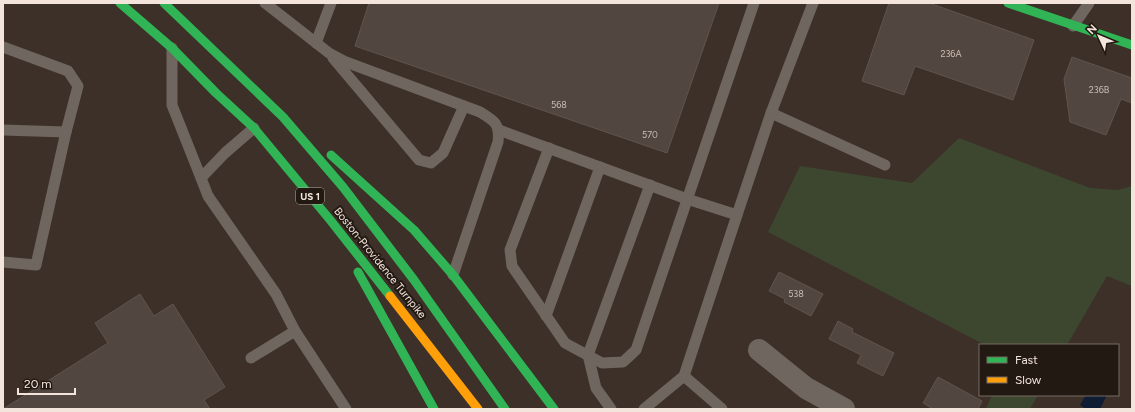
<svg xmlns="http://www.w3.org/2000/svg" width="1135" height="412" viewBox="0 0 1135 412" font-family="Figtree,sans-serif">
	<rect width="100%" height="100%" fill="#3c3028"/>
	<g fill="#3d4730">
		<polygon points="959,138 1090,188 1118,190 1132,186 1132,286 1107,276 1067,345 985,345 768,232 800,166 912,183"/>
		<polygon points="992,395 1038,395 1030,409 986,409"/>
	</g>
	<polygon fill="#0e1d33" points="1086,395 1107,395 1100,409 1086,409 1080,405"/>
	<g fill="#524740" stroke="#5f554e">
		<polygon points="369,3 719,3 667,153 355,46"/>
		<polygon points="889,3 929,3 1034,40 1013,100 915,66 904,95 862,81"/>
		<polygon points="1072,57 1132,78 1132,103 1121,99 1106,135 1070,122 1064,79"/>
		<polygon points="779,272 823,294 811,316 784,302 785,299 769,291"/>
		<polygon points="140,294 154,316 173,304 225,387 204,400 210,409 3,409 108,343 95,323"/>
		<polygon points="838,321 853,329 852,332 894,353 883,376 857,363 861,355 829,339"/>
		<polygon points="938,377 982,401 978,409 933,409 923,403"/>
	</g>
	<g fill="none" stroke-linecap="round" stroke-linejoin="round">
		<g stroke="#6f665f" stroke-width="11">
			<path d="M265 3 329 53 346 62 480 112C495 121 500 124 498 142L453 275"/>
			<polyline points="1073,26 1089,3"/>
			<polyline points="316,43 331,3"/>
			<polyline points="3,47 68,71 78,86 66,132 3,130"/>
			<polyline points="172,48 172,105 201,178"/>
			<polyline points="333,58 419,160 431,163 443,153 464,106"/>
			<polyline points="771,113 885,165"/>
			<polyline points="499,130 687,199 737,215 771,113 813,3"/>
			<polyline points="549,148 510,250 512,266 565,343 602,363 623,362 636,350 754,3"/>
			<polyline points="3,262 36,265 66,132"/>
			<polyline points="546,316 600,167"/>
			<polyline points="295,331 346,409"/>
			<polyline points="251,358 295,331 276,294 208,196 201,178 225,153 254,128"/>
			<polyline points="684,376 722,409"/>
			<polyline points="611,409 596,388 588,355 650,185"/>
			<polyline points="644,409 684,376 737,215"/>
		</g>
		<polyline stroke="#6f665f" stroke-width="22" points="759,350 806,388 844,409"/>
		<g stroke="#30b455" stroke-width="9">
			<polyline points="120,3 172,48 216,93 254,128 331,221 390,296"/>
			<polyline points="164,3 283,117 343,187 414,280 505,409"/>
			<polyline points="1008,3 1132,45"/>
			<polyline points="331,155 414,230 453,275 554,409"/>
			<polyline points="358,272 434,409"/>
		</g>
		<polyline stroke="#ff9f0a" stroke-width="9" points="390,296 478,409"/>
	</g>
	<g text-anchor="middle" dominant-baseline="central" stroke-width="4" stroke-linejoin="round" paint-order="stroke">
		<g font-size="9" fill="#ccbeb5">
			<text x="951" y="53">236A</text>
			<text x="1099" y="89">236B</text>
			<text x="559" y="104">568</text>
			<text x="650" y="134">570</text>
			<text x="796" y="293">538</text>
		</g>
		<rect fill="#231913" stroke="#b5a8a0" stroke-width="1" x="296" y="188" width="28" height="16" rx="3"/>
		<g font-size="10" font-weight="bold" fill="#f4e5dc">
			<text x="310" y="196">US 1</text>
		</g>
		<g font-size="11" fill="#f4e5dc" stroke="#231913">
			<text transform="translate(380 263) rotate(51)">Boston-Providence Turnpike</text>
		</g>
	</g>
	<rect width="1135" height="412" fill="none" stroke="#f4e5dc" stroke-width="8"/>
	<rect x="979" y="344" width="140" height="52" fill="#231913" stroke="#776b63"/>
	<rect x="987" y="357" width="20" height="6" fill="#30b455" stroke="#776b63"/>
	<text x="1015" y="364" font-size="12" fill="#f4e5dc">Fast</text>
	<rect x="987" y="377" width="20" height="6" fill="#ff9f0a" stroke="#776b63"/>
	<text x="1015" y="384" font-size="12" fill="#f4e5dc">Slow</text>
	<g transform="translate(1099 36) rotate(314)" stroke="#231913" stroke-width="3" paint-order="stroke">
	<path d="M0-3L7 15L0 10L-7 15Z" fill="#f4e5dc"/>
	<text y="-6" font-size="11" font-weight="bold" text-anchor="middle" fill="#f4e5dc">N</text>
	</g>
	<path d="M18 388v6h57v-6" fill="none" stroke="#f4e5dc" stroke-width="2"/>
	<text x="24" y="388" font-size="12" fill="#f4e5dc" stroke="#231913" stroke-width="3" paint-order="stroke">20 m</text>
</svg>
